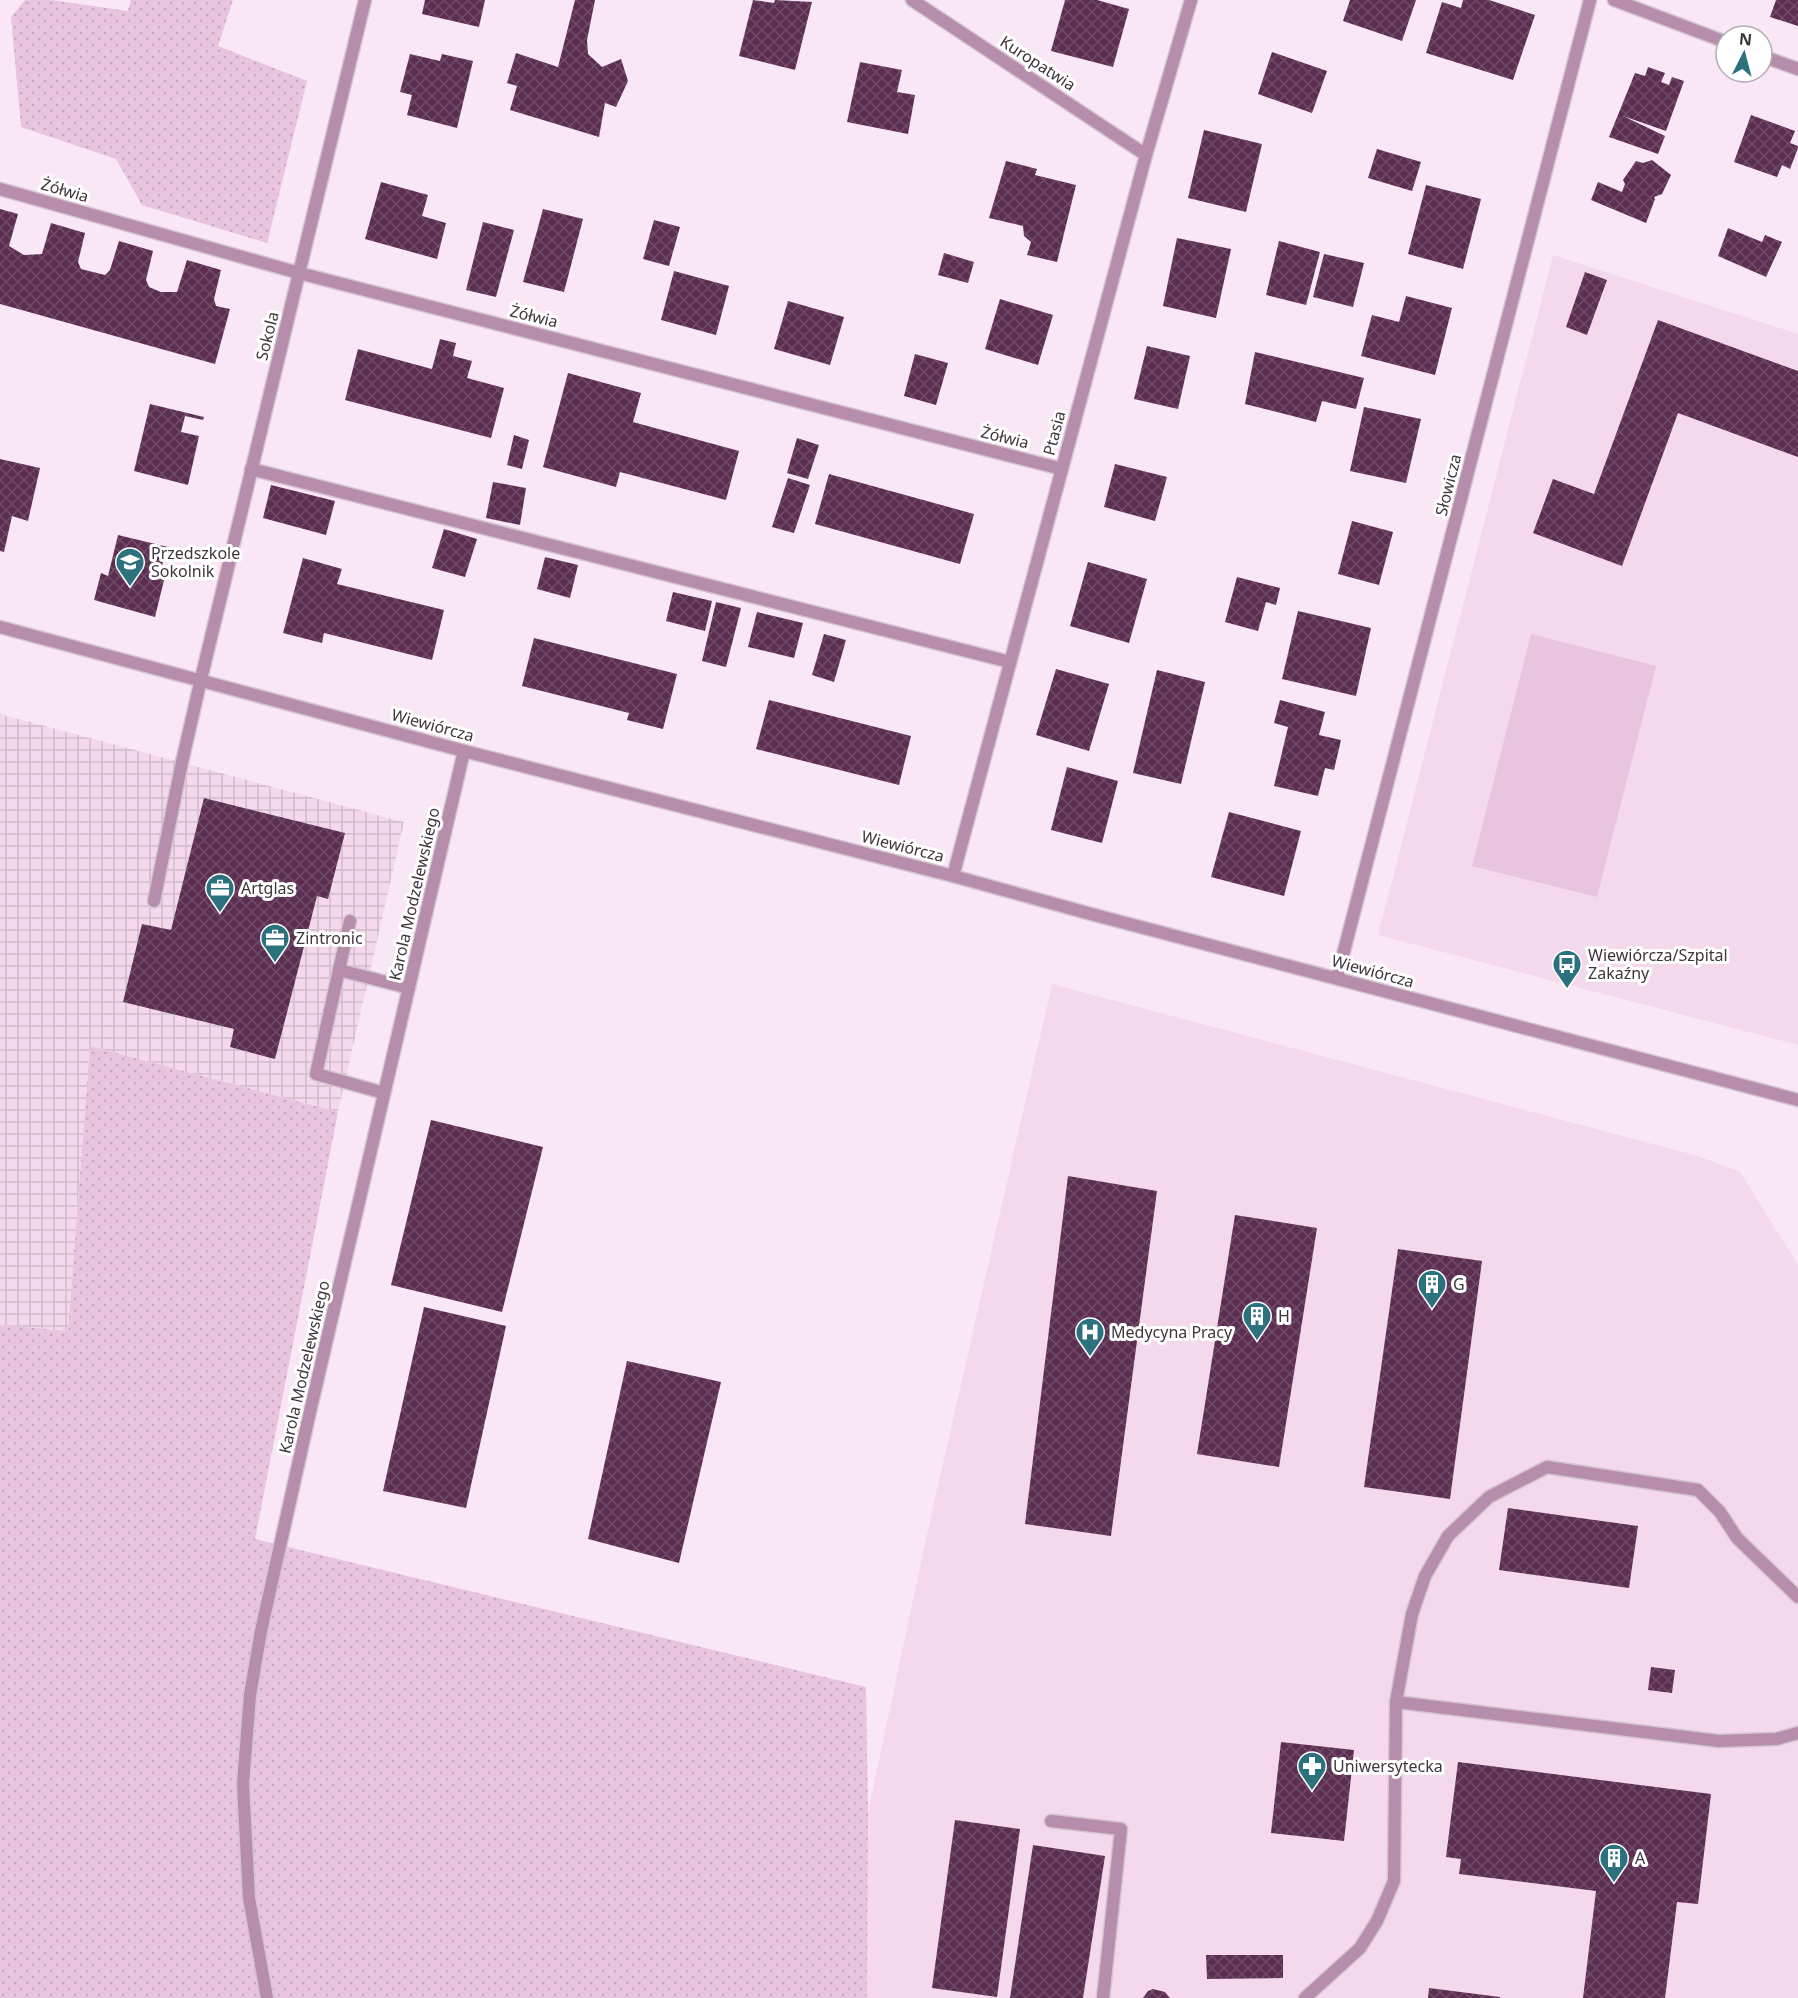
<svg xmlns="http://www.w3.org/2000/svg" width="1798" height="1998" viewBox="0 0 1798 1998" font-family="'Noto Sans',sans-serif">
	<defs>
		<pattern id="industrial-grid" width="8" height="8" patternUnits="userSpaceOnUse" patternTransform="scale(1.5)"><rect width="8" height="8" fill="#f3d9eb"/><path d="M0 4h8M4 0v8" fill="none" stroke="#d1bbca"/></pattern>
		<pattern id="grass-dots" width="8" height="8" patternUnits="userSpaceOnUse" patternTransform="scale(1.5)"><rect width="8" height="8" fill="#e9c4df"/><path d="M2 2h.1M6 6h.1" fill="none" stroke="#c9a9c0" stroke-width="1.8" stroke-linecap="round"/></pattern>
		<pattern id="building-cross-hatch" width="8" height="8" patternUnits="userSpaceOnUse" patternTransform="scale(1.5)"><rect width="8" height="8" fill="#5c2f52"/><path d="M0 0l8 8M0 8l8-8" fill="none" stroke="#714c69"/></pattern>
	</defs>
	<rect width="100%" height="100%" fill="#fae7f5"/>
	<g fill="#f3d9eb">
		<polygon points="1553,255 1798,334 1798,1045 1378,935"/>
		<polygon points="1052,984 1698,1156 1740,1172 1798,1265 1798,1998 867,1998 868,1812 927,1534"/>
	</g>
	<polygon fill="url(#industrial-grid)" points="0,714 404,822 338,1112 90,1046 68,1331 0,1325"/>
	<g fill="url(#grass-dots)">
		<polygon points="25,0 51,0 128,11 131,0 233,0 218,46 307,81 267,243 142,205 116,159 21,127 11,17"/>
		<polygon points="90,1046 338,1112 255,1539 866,1687 868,1812 867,1998 0,1998 0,1325 68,1331"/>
	</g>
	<polygon fill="#e9c4df" points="1531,634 1656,666 1597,897 1472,866"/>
	<g fill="url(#building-cross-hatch)">
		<polygon points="425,0 485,0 479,27 422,14"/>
		<polygon points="575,0 595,0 587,40 588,54 602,67 621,59 628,81 616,107 605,103 599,137 510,110 517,86 507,83 516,53 558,67"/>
		<polygon points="753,0 774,3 775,0 812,2 795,70 739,56"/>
		<polygon points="1065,0 1097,0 1129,9 1113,67 1051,51"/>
		<polygon points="1350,0 1416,0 1402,41 1343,21"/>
		<polygon points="1463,0 1489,0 1535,15 1513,80 1426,53 1442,2 1461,8"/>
		<polygon points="1776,0 1798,0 1798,26 1770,17"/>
		<polygon points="1272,52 1327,71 1312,113 1258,94"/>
		<polygon points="410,54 440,61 442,54 473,61 457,128 407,115 412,95 400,92"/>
		<polygon points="860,62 902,70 897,92 915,95 908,134 847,122"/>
		<polygon points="1648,67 1665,73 1661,82 1669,85 1672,77 1684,81 1666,131 1623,116 1665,136 1658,154 1609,137 1635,73 1645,76"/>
		<polygon points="1751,115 1795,131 1790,143 1798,146 1798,148 1790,169 1782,165 1777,177 1734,162"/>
		<polygon points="1204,130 1262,144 1246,212 1188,198"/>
		<polygon points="1377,149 1421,162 1412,191 1368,178"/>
		<polygon points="1652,160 1671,175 1662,194 1654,197 1655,199 1646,223 1591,200 1598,182 1622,192 1625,184 1623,180 1636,161 1643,163"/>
		<polygon points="1006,161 1037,169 1035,175 1076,185 1057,262 1027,255 1031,242 1024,236 1023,226 989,218"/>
		<polygon points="381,182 428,195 422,216 446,223 437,259 365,239"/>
		<polygon points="1426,185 1481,199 1463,269 1408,254"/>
		<polygon points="0,209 18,214 9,246 24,255 42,254 51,223 85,233 78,262 81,269 105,275 110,270 119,241 153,251 146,280 149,287 161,292 177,292 187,260 221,270 214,299 216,306 230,309 215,364 0,304"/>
		<polygon points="543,209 583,219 564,292 523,282"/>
		<polygon points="654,220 680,227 669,266 643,259"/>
		<polygon points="483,222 514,230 496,297 466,290"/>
		<polygon points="1728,228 1762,242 1765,235 1782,242 1766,277 1718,256"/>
		<polygon points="1177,238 1231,249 1216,318 1163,306"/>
		<polygon points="1279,241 1320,252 1306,305 1266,295"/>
		<polygon points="944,253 974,262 968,283 938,275"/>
		<polygon points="1324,254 1364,263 1353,307 1313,297"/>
		<polygon points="674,271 729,286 716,335 661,320"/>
		<polygon points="1585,272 1607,280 1587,335 1566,327"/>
		<polygon points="1406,296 1452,308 1435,375 1361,356 1372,315 1399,322"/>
		<polygon points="1000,299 1053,315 1038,365 985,349"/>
		<polygon points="788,301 844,317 830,365 774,349"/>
		<polygon points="1658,320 1798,371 1798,457 1678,413 1622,566 1533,533 1553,479 1594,494"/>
		<polygon points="440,339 456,343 453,356 472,361 467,378 504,388 491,438 345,400 358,349 432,369"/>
		<polygon points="1147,346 1190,356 1178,409 1134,399"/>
		<polygon points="1255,352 1364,378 1356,409 1322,401 1316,422 1245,404"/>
		<polygon points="915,354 948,363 936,405 904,396"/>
		<polygon points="568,373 641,393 633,422 739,451 726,500 620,472 616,487 543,467"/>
		<polygon points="150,404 204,417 203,420 185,416 181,432 199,436 188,485 134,471"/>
		<polygon points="1364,407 1421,419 1406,483 1350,471"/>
		<polygon points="514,435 529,440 522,469 507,465"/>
		<polygon points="797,438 819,445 808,479 787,473"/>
		<polygon points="0,459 40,468 28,521 12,516 4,552 0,551"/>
		<polygon points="1115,464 1167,477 1155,521 1104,507"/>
		<polygon points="829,474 974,514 960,564 815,524"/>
		<polygon points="788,478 810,485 794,533 772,527"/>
		<polygon points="493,482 526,488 520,525 486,518"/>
		<polygon points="271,485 335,501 326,535 263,518"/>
		<polygon points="1352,521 1393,532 1379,585 1338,574"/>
		<polygon points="444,529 477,539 465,577 432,568"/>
		<polygon points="118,535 172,548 166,549 162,566 167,568 155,617 94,600 101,573 108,576"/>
		<polygon points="545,557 578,565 570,598 537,589"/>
		<polygon points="303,558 342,569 337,584 444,610 432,660 324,633 322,643 283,633"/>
		<polygon points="1088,562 1147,579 1129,643 1070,626"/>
		<polygon points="1237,577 1280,588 1276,605 1266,602 1258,631 1225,622"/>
		<polygon points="673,592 712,601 705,631 666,621"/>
		<polygon points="716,602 741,608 726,667 702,661"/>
		<polygon points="1298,611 1371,628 1356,696 1282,679"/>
		<polygon points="757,612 803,623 794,658 748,647"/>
		<polygon points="824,634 846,640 834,682 812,675"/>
		<polygon points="534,638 677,674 663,729 627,720 629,713 522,686"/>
		<polygon points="1056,669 1109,684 1089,751 1036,735"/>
		<polygon points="1157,670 1205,682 1181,784 1133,773"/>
		<polygon points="769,700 911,736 899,785 756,749"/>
		<polygon points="1280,700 1325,712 1319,735 1341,740 1334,770 1325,768 1318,796 1274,786 1288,727 1274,723"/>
		<polygon points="1067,767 1118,781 1102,843 1051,830"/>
		<polygon points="204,798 345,833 328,899 317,896 275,1059 230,1047 234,1029 123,1002 142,924 171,930"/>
		<polygon points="1229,812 1301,831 1284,896 1211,877"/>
		<polygon points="431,1120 543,1147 502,1312 391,1285"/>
		<polygon points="1068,1176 1157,1191 1111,1536 1025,1524"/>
		<polygon points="1235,1215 1317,1228 1279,1467 1197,1454"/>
		<polygon points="1398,1249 1482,1261 1450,1499 1364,1487"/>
		<polygon points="424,1307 506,1326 466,1508 383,1491"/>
		<polygon points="627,1361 721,1382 679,1563 588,1539"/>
		<polygon points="1508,1508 1638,1526 1629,1588 1499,1570"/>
		<polygon points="1651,1667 1675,1670 1672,1693 1648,1690"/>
		<polygon points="1281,1742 1354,1750 1344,1841 1271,1833"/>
		<polygon points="1458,1762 1711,1794 1698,1904 1677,1902 1665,1998 1583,1998 1596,1891 1459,1874 1461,1859 1446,1857"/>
		<polygon points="955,1820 1020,1829 997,1997 932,1988"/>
		<polygon points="1033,1845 1105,1856 1083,1998 1010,1998"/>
		<polygon points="1206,1955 1283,1955 1283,1978 1207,1979"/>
		<polygon points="1429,1988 1500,1997 1500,1998 1428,1998"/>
		<polygon points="1153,1989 1165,1992 1170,1998 1143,1998 1148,1991"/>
	</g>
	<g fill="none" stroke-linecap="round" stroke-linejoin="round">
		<g stroke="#d4c3d0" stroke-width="15">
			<g id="service">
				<polyline points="0,189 299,273"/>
				<polyline points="251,469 1010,662"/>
				<polyline points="154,901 182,762 201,679"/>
				<polyline points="350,921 339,970 409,988"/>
				<polyline points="339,970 316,1074 384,1093"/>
				<polyline points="1396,1702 1412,1614 1425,1576 1448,1536 1489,1497 1547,1467 1698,1490 1720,1512 1737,1538 1798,1597"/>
				<polyline points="1051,1821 1121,1829 1103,1998"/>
				<polyline points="1305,1998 1360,1948 1377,1921 1394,1881 1396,1702 1719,1741 1776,1739 1798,1733"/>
			</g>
		</g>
		<g stroke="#d4c3d0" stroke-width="15">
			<g id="minor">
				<polyline points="912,0 1146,155"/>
				<polyline points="1614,0 1726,42"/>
				<polyline points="1762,56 1798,69"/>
				<polyline points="299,273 1062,469"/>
				<polyline points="201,679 365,0"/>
				<polyline points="953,876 1146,155 1191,0"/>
				<polyline points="1337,978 1590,0"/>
				<polyline points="267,1998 249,1898 243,1784 250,1695 261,1631 309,1416 464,751"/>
			</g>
		</g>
		<g stroke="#d4c3d0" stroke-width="15">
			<polyline id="tertiary" points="0,627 464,751 953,876 1091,914 1798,1100"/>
		</g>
		<use href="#service" stroke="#b68dab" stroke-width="12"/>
		<use href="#minor" stroke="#b68dab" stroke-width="12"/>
		<use href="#tertiary" stroke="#b68dab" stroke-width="12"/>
	</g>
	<defs>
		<g id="school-pin" transform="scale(1.5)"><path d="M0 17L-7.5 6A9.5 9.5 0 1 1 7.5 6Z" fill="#2b727e" stroke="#fff"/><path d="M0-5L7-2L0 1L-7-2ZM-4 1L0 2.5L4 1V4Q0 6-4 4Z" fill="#fff"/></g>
		<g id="office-pin" transform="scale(1.5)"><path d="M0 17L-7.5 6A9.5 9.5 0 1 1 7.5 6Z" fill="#2b727e" stroke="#fff"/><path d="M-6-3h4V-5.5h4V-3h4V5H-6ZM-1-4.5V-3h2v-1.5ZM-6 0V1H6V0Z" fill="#fff"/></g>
		<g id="bus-pin" transform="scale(1.5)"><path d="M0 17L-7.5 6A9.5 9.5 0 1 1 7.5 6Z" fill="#2b727e" stroke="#fff"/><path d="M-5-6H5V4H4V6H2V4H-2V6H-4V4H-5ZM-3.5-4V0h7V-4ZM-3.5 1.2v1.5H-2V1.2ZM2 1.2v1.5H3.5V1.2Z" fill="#fff"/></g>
		<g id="building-pin" transform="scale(1.5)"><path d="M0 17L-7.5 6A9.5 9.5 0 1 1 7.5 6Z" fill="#2b727e" stroke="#fff"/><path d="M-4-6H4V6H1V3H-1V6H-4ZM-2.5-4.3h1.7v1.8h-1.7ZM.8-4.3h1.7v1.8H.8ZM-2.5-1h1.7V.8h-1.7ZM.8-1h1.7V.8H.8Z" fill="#fff"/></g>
		<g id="hospital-pin" transform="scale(1.5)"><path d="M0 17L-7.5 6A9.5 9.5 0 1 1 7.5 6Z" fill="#2b727e" stroke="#fff"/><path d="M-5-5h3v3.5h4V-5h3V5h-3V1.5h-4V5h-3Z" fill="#fff"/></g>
		<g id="pharmacy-pin" transform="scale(1.5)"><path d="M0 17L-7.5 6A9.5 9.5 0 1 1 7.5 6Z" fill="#2b727e" stroke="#fff"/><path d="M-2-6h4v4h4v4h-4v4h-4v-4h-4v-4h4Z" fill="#fff"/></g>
	</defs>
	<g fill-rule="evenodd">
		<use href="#school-pin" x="130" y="562"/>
		<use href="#office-pin" x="220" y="888"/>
		<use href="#office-pin" x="275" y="938"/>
		<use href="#bus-pin" x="1567" y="964"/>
		<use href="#building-pin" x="1432" y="1284"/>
		<use href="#building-pin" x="1257" y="1316"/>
		<use href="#hospital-pin" x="1090" y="1332"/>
		<use href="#pharmacy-pin" x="1312" y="1766"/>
		<use href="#building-pin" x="1614" y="1858"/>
	</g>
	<g text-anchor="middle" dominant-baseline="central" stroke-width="6" stroke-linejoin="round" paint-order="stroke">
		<g font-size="16" fill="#3d353b" stroke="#fff">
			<text transform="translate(1038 63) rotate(33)">Kuropatwia</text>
			<text transform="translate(65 190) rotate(16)">Żółwia</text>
			<text transform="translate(534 316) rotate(14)">Żółwia</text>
			<text transform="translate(267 336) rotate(-76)">Sokola</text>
			<text transform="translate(1054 433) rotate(-75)">Ptasia</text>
			<text transform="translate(1005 437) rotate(14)">Żółwia</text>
			<text transform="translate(1448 485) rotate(-76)">Słowicza</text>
			<text transform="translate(433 725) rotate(15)">Wiewiórcza</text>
			<text transform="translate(903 846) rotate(14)">Wiewiórcza</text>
			<text transform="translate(414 894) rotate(-77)">Karola Modzelewskiego</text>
			<text transform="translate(1373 971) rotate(15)">Wiewiórcza</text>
			<text transform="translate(304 1367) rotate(-77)">Karola Modzelewskiego</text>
		</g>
		<g font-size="16" fill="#3d353b" stroke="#fff" text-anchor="start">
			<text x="151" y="553">Przedszkole<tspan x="151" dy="18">Sokolnik</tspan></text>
			<text x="241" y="888">Artglas</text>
			<text x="296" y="938">Zintronic</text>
			<text x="1588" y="955">Wiewiórcza/Szpital<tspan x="1588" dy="18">Zakaźny</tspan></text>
			<text x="1453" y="1284">G</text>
			<text x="1278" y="1316">H</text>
			<text x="1111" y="1332">Medycyna Pracy</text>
			<text x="1333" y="1766">Uniwersytecka</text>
			<text x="1635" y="1858">A</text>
		</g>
	</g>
	<g transform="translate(1744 54) rotate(6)"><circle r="28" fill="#ffffff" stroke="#b1aeb1" stroke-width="1.5"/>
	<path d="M0-4.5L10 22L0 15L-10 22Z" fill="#2b727e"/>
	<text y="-9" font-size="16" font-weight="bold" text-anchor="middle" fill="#3d353b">N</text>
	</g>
</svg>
